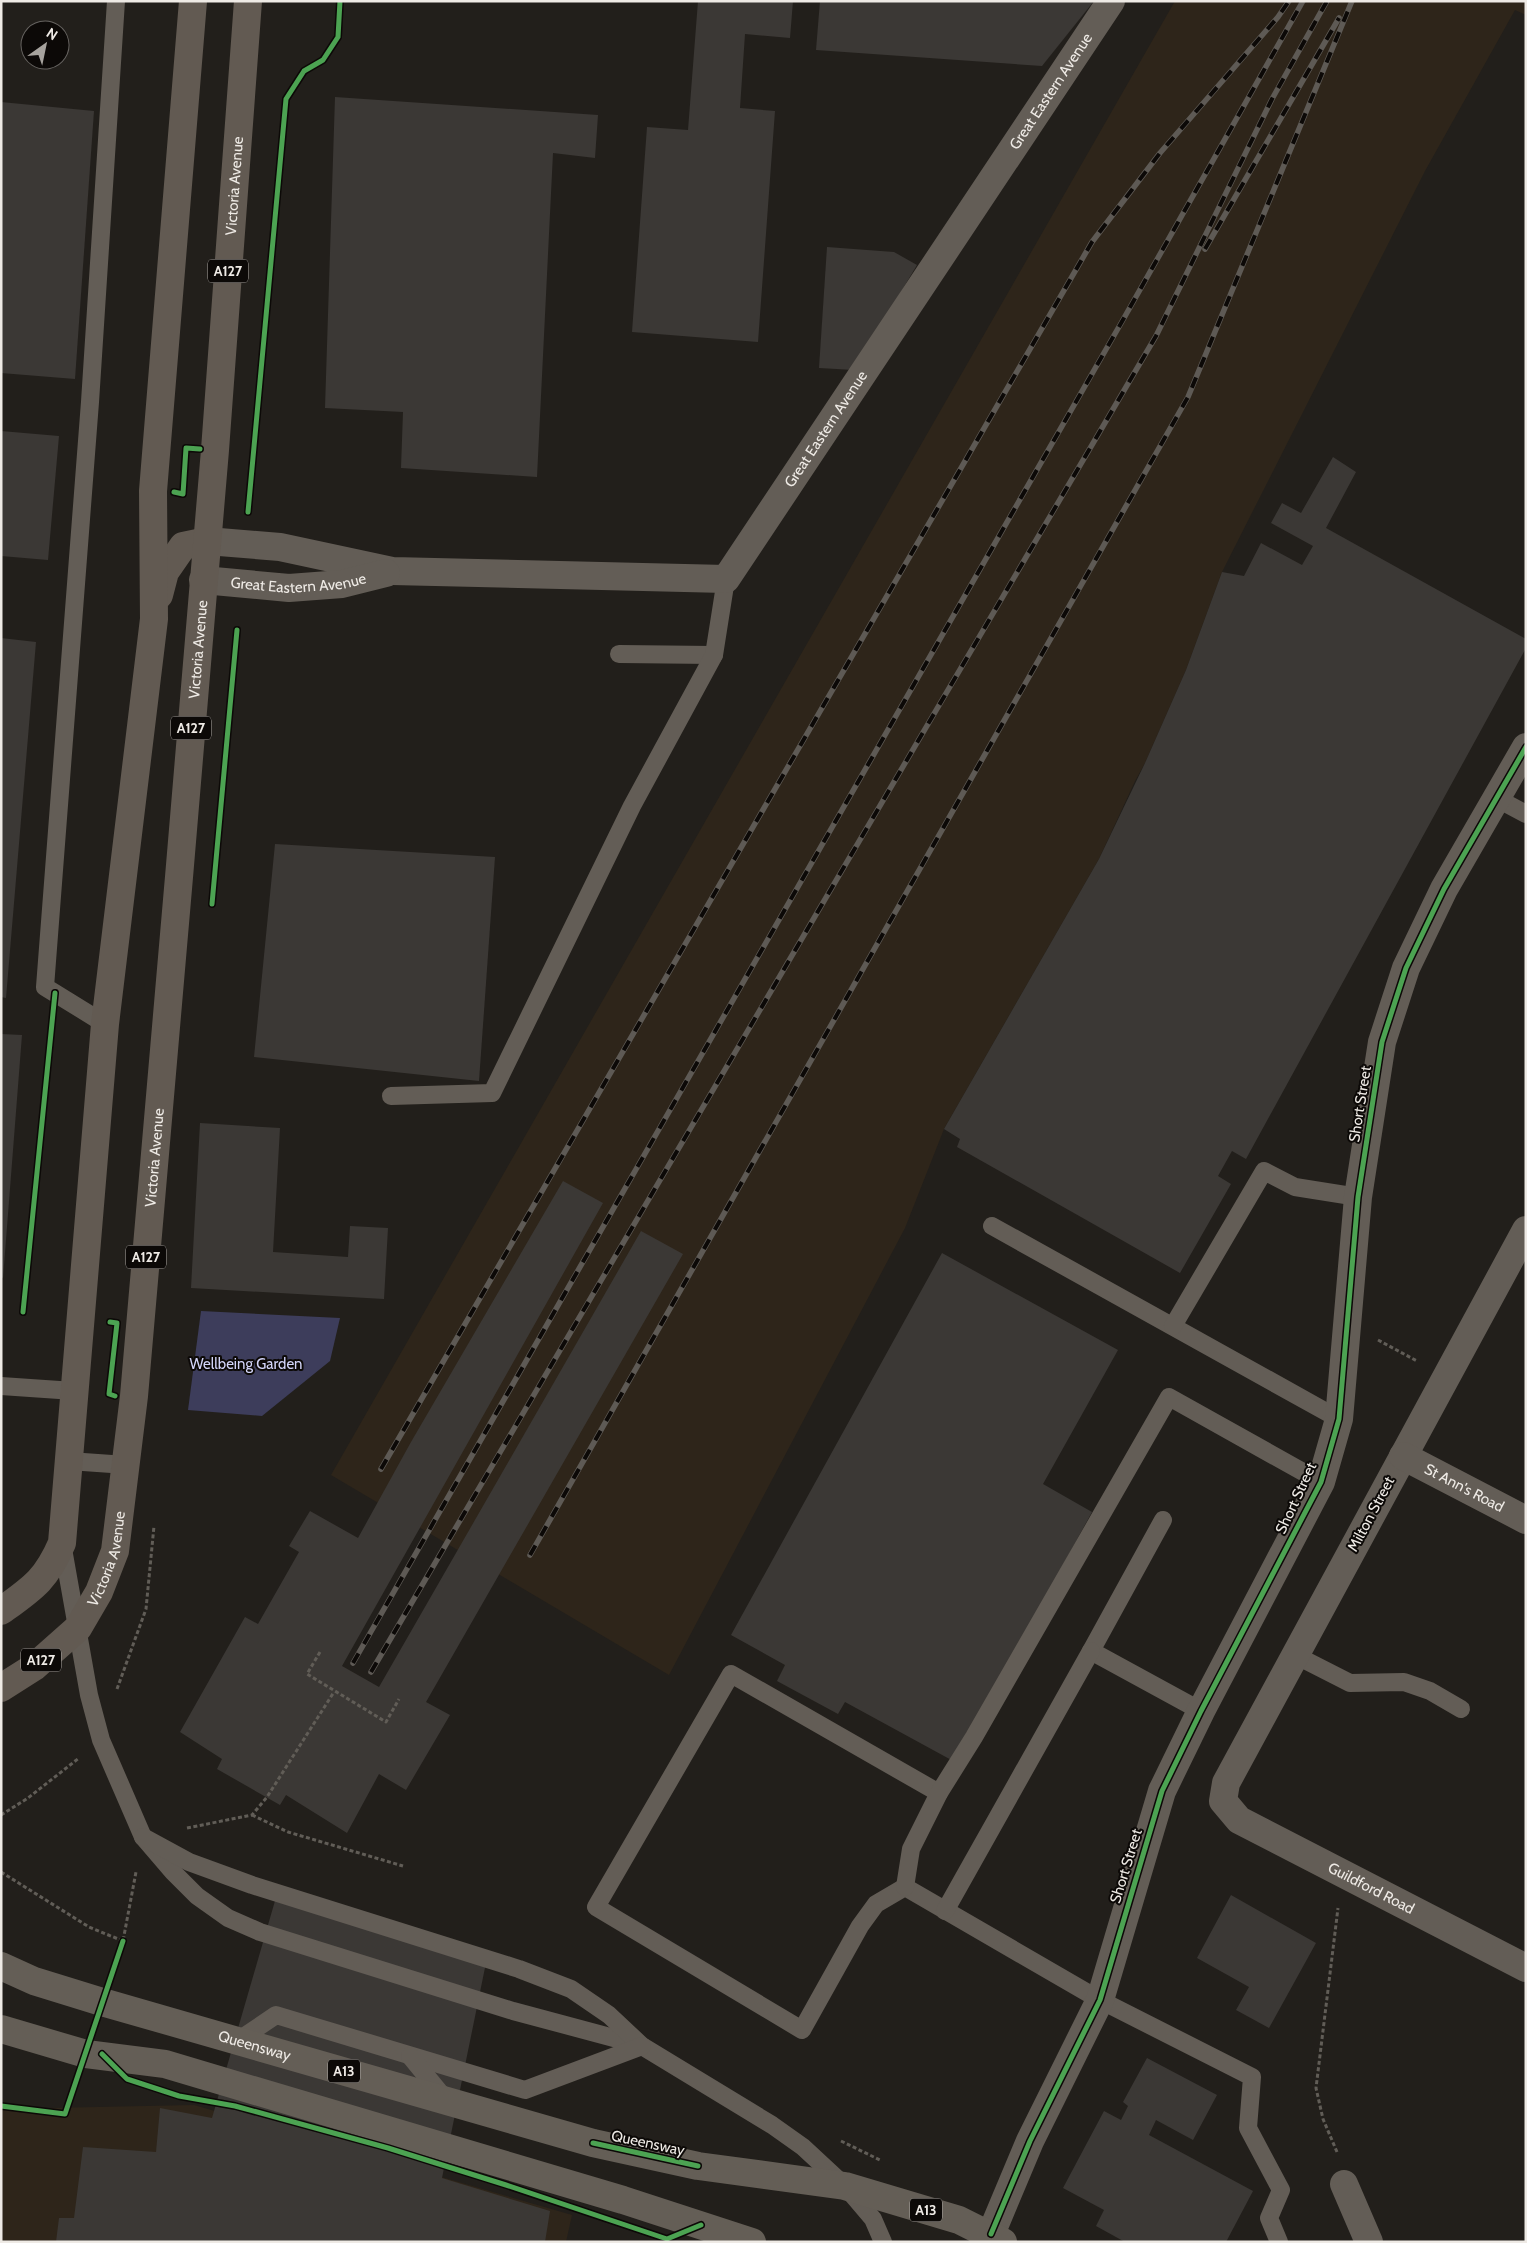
<svg xmlns="http://www.w3.org/2000/svg" width="1527" height="2243" viewBox="0 0 1527 2243" font-family="Cabin,sans-serif">
	<rect width="100%" height="100%" fill="#221f1b"/>
	<g fill="#2e251a">
		<polygon points="1175,1 1526,1 1526,15 1515,10 1425,171 1222,572 1186,670 1145,763 1135,781 1099,859 944,1129 905,1228 669,1675 331,1475"/>
		<polygon points="194,2105 572,2215 566,2242 1,2242 1,2109"/>
	</g>
	<polygon fill="#3d3d5b" points="201,1311 340,1318 330,1361 262,1416 188,1410"/>
	<g fill="#3b3835">
		<polygon points="698,1 793,1 790,38 745,34 740,108 775,111 758,342 632,332 647,127 688,130"/>
		<polygon points="820,1 1094,1 1042,66 816,50"/>
		<polygon points="335,97 598,115 595,158 553,153 537,477 401,468 403,412 325,408"/>
		<polygon points="1,102 94,111 75,379 1,373"/>
		<polygon points="827,247 894,252 917,265 854,370 819,368"/>
		<polygon points="1,431 59,436 48,560 1,556"/>
		<polygon points="1333,457 1356,472 1326,528 1526,639 1526,648 1246,1159 1232,1151 1218,1176 1231,1184 1180,1273 957,1147 960,1139 944,1129 1099,859 1145,763 1186,670 1222,572 1244,576 1261,543 1302,565 1313,546 1271,523 1282,503 1301,513"/>
		<polygon points="1,638 36,642 6,998 1,997"/>
		<polygon points="275,844 495,857 479,1081 254,1057"/>
		<polygon points="1,1034 22,1035 3,1278 1,1277"/>
		<polygon points="200,1123 280,1128 273,1252 348,1257 350,1226 388,1228 384,1299 191,1288"/>
		<polygon points="563,1181 603,1203 342,1666 379,1687 641,1231 683,1254 426,1702 450,1715 406,1790 379,1774 347,1833 286,1795 280,1805 217,1769 222,1759 180,1732 245,1617 258,1624 299,1552 289,1546 310,1511 358,1538 411,1442"/>
		<polygon points="942,1253 1118,1350 1043,1484 1092,1512 955,1762 845,1702 838,1714 777,1681 785,1665 731,1635"/>
		<polygon points="279,1887 488,1953 442,2178 550,2211 545,2242 56,2242 59,2218 74,2218 83,2147 156,2152 160,2108 212,2118"/>
		<polygon points="1231,1895 1316,1943 1269,2028 1236,2010 1249,1987 1197,1958"/>
		<polygon points="1147,2058 1217,2095 1193,2140 1156,2120 1149,2135 1253,2191 1226,2242 1125,2242 1096,2226 1104,2210 1063,2188 1104,2111 1121,2120 1128,2106 1123,2102"/>
	</g>
	<g fill="none" stroke-linecap="round" stroke-linejoin="round">
		<g stroke="#615d57" stroke-width="3" stroke-dasharray="4 2.5" stroke-linecap="butt">
			<polyline points="1378,1340 1417,1361"/>
			<polyline points="320,1652 307,1674 386,1722 399,1699"/>
			<polyline points="117,1689 146,1609 154,1526"/>
			<polyline points="1,1815 28,1798 79,1758"/>
			<polyline points="252,1815 288,1832 403,1866"/>
			<polyline points="187,1828 252,1815 267,1797 334,1692"/>
			<polyline points="1,1872 89,1927 123,1941"/>
			<polyline points="113,1971 123,1941 136,1872"/>
			<polyline points="1,2106 65,2114 76,2086"/>
			<polyline points="841,2141 880,2160"/>
			<polyline points="1337,2152 1323,2119 1316,2088 1338,1908"/>
		</g>
		<g stroke="#635d56" stroke-width="18">
			<polyline points="619,654 714,655"/>
			<polyline points="1496,798 1526,814"/>
			<polyline points="105,1024 45,987 90,402 116,1"/>
			<polyline points="391,1096 492,1093 632,806 714,655 726,579"/>
			<polyline points="992,1226 1339,1419"/>
			<polyline points="1173,1326 1264,1171 1295,1187 1358,1197"/>
			<polyline points="1,1386 74,1391"/>
			<polyline points="69,1461 126,1465"/>
			<polyline points="1163,1520 1091,1651 1201,1711"/>
			<polyline points="62,1543 89,1695 101,1740 143,1837 173,1872 197,1896 228,1918 260,1932 513,2011 640,2045"/>
			<polyline points="1295,1655 1350,1683 1404,1682 1430,1691 1461,1709"/>
			<polyline points="939,1793 731,1674 596,1907 802,2030 860,1926 876,1904 905,1887 1100,2000 1252,2077 1248,2128 1281,2190 1269,2218 1279,2242"/>
			<polyline points="143,1837 189,1862 252,1885 519,1969 571,1989 609,2015 642,2046 772,2125 803,2147 845,2186 873,2219 883,2242"/>
			<polyline points="905,1887 911,1849 939,1793 974,1737 1169,1397 1321,1482"/>
			<polyline points="945,1911 1091,1651"/>
			<polyline points="239,2040 276,2015 525,2090 642,2046"/>
			<polyline points="410,2056 446,2100"/>
		</g>
		<g stroke="#635d56" stroke-width="28">
			<path id="s1" d="M207 541 280 547 392 571 726 579 1111 1"/>
			<path id="s2" d="M203 580 289 588 342 584 386 573"/>
			<path id="s3" d="M1526 1230 1226 1783 1223 1801 1239 1820 1526 1968"/>
			<path id="s4" d="M1403 1456 1526 1520"/>
			<polyline points="1344,2184 1369,2242"/>
			<polyline points="991,2234 1030,2141 1100,2000 1162,1791 1201,1711 1321,1482 1339,1419 1358,1197 1382,1042 1406,968 1444,889 1526,747"/>
		</g>
		<g stroke="#645e56" stroke-width="28">
			<path id="s5" d="M1 1966 34 1981 102 2002 593 2143 698 2166 845 2186 959 2220 1003 2242"/>
			<polyline points="1,2029 86,2054 165,2064 623,2200 752,2242"/>
		</g>
		<g stroke="#625a52" stroke-width="28">
			<polyline points="159,595 165,572 183,546 207,541"/>
			<path d="M1 1611C33 1588 46 1580 62 1543L105 1024 154 619 153 491 193 1"/>
			<path id="s6" d="M1 1688 34 1667 78 1628 99 1592 115 1551 134 1396 179 877 215 450 248 1"/>
		</g>
		<g stroke="#5e5a55" stroke-width="5.5">
			<g id="rail">
				<polyline points="1205,249 1339,18"/>
				<polyline points="381,1469 1092,242 1160,153 1278,17 1289,1"/>
				<polyline points="530,1555 1188,397 1352,1"/>
				<polyline points="353,1663 1124,318 1303,1"/>
				<polyline points="371,1672 1156,336 1272,99 1327,1"/>
			</g>
		</g>
		<use href="#rail" stroke="#0c0907" stroke-width="4" stroke-dasharray="11" stroke-linecap="butt"/>
		<g stroke="#0c0907" stroke-width="8">
			<g id="cycleway">
				<polyline points="174,492 183,494 186,448 200,449"/>
				<polyline points="248,512 286,99 304,71 323,60 338,37 340,1"/>
				<polyline points="212,904 237,630"/>
				<polyline points="23,1312 55,993"/>
				<polyline points="110,1322 117,1323 109,1394 115,1396"/>
				<polyline points="102,2054 127,2079 179,2096 235,2106 388,2148 506,2185 667,2239 701,2225"/>
				<polyline points="1,2106 65,2114 123,1941"/>
				<polyline points="593,2143 698,2166"/>
				<polyline points="991,2234 1030,2141 1100,2000 1162,1791 1201,1711 1321,1482 1339,1419 1358,1197 1382,1042 1406,968 1444,889 1526,747"/>
			</g>
		</g>
		<use href="#cycleway" stroke="#4ca352" stroke-width="5"/>
	</g>
	<g text-anchor="middle" dominant-baseline="central" stroke-width="4" stroke-linejoin="round" paint-order="stroke">
		<g fill="#0c0907" stroke="#aaa6a2" stroke-width="1">
			<rect x="208" y="259.5" width="40" height="23" rx="4"/>
			<rect x="171" y="716.5" width="40" height="23" rx="4"/>
			<rect x="126" y="1245.5" width="40" height="23" rx="4"/>
			<rect x="21" y="1648.5" width="40" height="23" rx="4"/>
			<rect x="328" y="2059.5" width="32" height="23" rx="4"/>
			<rect x="910" y="2198.5" width="32" height="23" rx="4"/>
		</g>
		<g font-size="14" font-weight="bold" fill="#eeeae5">
			<text x="228" y="271">A127</text>
			<text x="191" y="728">A127</text>
			<text x="146" y="1257">A127</text>
			<text x="41" y="1660">A127</text>
			<text x="344" y="2071">A13</text>
			<text x="926" y="2210">A13</text>
		</g>
		<g font-size="15" fill="#eeeae5" stroke="#0c0907">
			<text stroke="none"><textPath href="#s1" startOffset="1108">Great Eastern Avenue</textPath></text>
			<text stroke="none"><textPath href="#s6" startOffset="1554">Victoria Avenue</textPath></text>
			<text stroke="none"><textPath href="#s1" startOffset="702">Great Eastern Avenue</textPath></text>
			<text stroke="none"><textPath href="#s2" startOffset="96">Great Eastern Avenue</textPath></text>
			<text stroke="none"><textPath href="#s6" startOffset="1089">Victoria Avenue</textPath></text>
			<text transform="translate(1360 1104) rotate(-81)">Short Street</text>
			<text stroke="none"><textPath href="#s6" startOffset="579">Victoria Avenue</textPath></text>
			<text stroke="none"><textPath href="#s4" startOffset="69">St Ann's Road</textPath></text>
			<text transform="translate(1296 1498) rotate(-65)">Short Street</text>
			<text transform="translate(1371 1514) rotate(-62)">Milton Street</text>
			<text stroke="none"><textPath href="#s6" startOffset="174">Victoria Avenue</textPath></text>
			<text transform="translate(1126 1866) rotate(-73)">Short Street</text>
			<text stroke="none"><textPath href="#s3" startOffset="821">Guildford Road</textPath></text>
			<text stroke="none"><textPath href="#s5" startOffset="266">Queensway</textPath></text>
			<text transform="translate(648 2143) rotate(12)">Queensway</text>
		</g>
		<g font-size="15" fill="#d3d5f9" stroke="#0c0907">
			<text x="246" y="1364">Wellbeing Garden</text>
		</g>
	</g>
	<rect width="1527" height="2243" fill="none" stroke="#eeeae5" stroke-width="5"/>
	<g transform="translate(45 45) rotate(33)"><circle r="24" fill="#0c0907" stroke="#666360"/>
	<path d="M0-4L9 19L0 12L-9 19Z" fill="#a7a39e"/>
	<text y="-8" font-size="14" font-weight="bold" text-anchor="middle" fill="#eeeae5">N</text>
	</g>
</svg>
